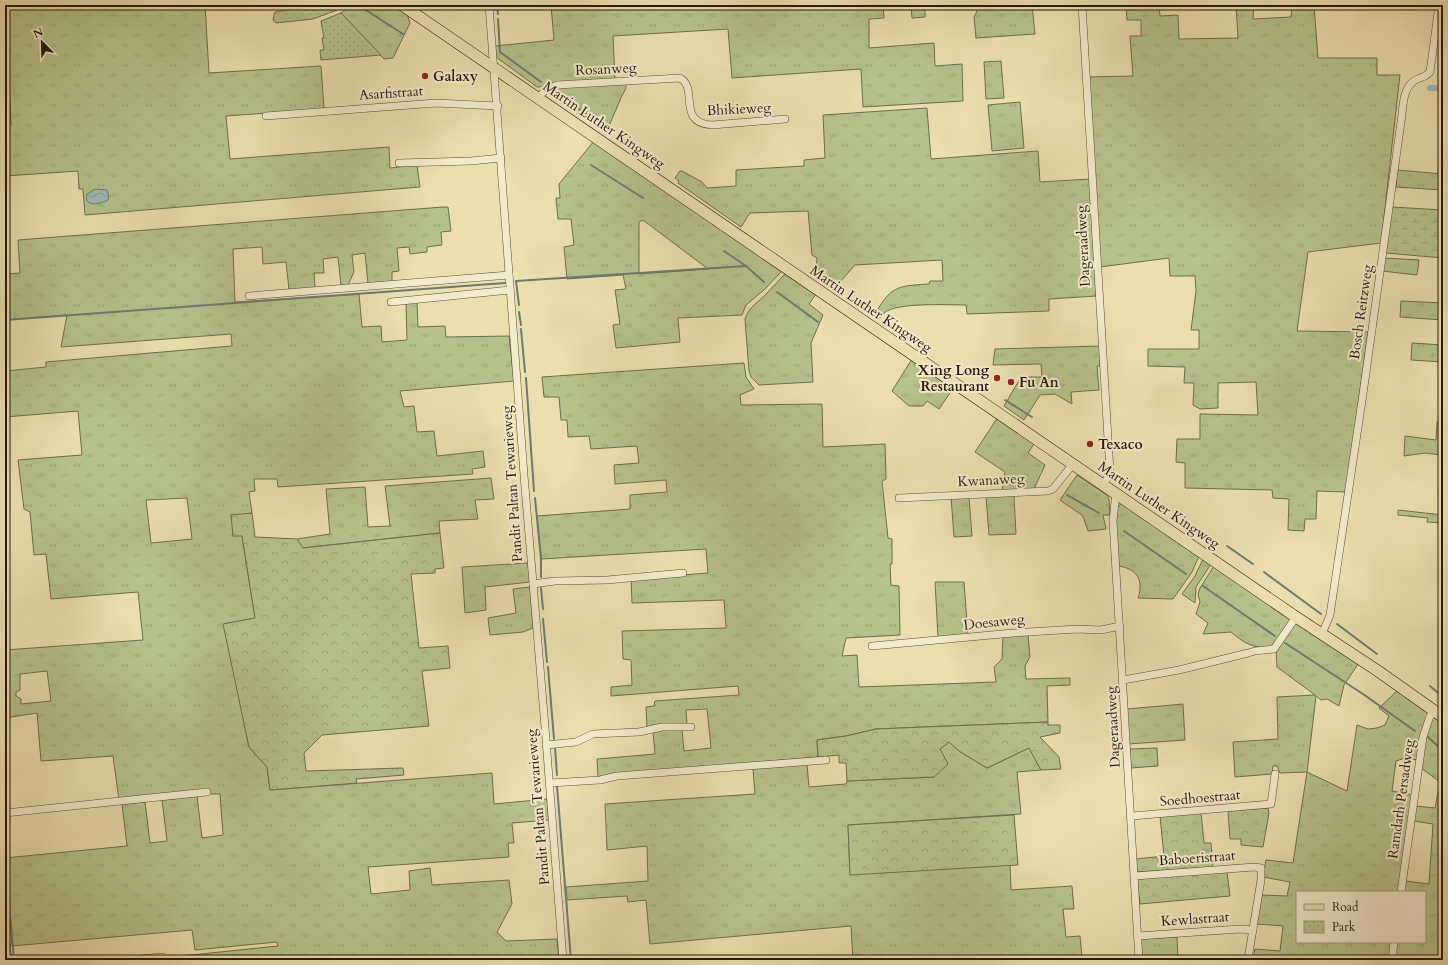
<svg xmlns="http://www.w3.org/2000/svg" width="1448" height="965" viewBox="0 0 1448 965" font-family="Cardo,serif">
	<defs>
		<pattern id="grass-tufts" width="24" height="20" patternUnits="userSpaceOnUse"><rect width="24" height="20" fill="#b6c28c"/><path d="M3 7l-1-3M5 7V3M7 7l1-3M15 17l-1-3M17 17v-4M19 17l1-3" fill="none" stroke="#9ca677"/></pattern>
		<pattern id="forest-crowns" width="20" height="18" patternUnits="userSpaceOnUse"><rect width="20" height="18" fill="#b6c28c"/><path d="M2 6a3 3 0 1 1 6 0M12 15a3 3 0 1 1 6 0" fill="none" stroke="#9ca677"/></pattern>
		<pattern id="wetland-marsh" width="20" height="14" patternUnits="userSpaceOnUse"><rect width="20" height="14" fill="#b6c28c"/><path d="M1 5h8M5 5V1M11 12h8M15 12V8" fill="none" stroke="#9ca677"/></pattern>
		<pattern id="park-dots" width="8" height="8" patternUnits="userSpaceOnUse"><rect width="8" height="8" fill="#b6c28c"/><path d="M2 2h.1M6 6h.1" fill="none" stroke="#9ca677" stroke-width="1.8" stroke-linecap="round"/></pattern>
		<pattern id="water-waves" width="16" height="10" patternUnits="userSpaceOnUse"><rect width="16" height="10" fill="#9ebab7"/><path d="M0 5q4-4 8 0t8 0" fill="none" stroke="#889f9c"/></pattern>
	</defs>
	<rect width="100%" height="100%" fill="#ebdfaf"/>
	<filter id="stains"><feTurbulence type="fractalNoise" baseFrequency=".005" numOctaves="4"/><feColorMatrix values="0 0 0 0 .2 0 0 0 0 .09 0 0 0 0 .02 0 0 0 .5 -.17"/></filter>
	<radialGradient id="worn" r=".72"><stop offset=".6" stop-color="#630" stop-opacity="0"/><stop offset="1" stop-color="#630" stop-opacity=".3"/></radialGradient>
	<g fill="url(#grass-tufts)" stroke="#6e6c4c" fill-rule="evenodd">
		<polygon points="5,5 205,5 209,73 321,66 324,109 226,116 230,159 389,147 390,168 417,165 420,187 85,215 83,189 79,189 78,171 5,176 5,125 11,125 9,81 5,81"/>
		<polygon points="351,5 394,5 407,14 410,23 393,58 384,59 341,13"/>
		<polygon points="551,5 883,5 884,18 869,19 869,48 934,43 935,66 962,64 963,101 863,107 861,69 732,78 728,29 613,36 615,79 551,83 543,87 537,87 496,57 495,46 554,40"/>
		<polygon points="911,5 925,5 925,17 912,18"/>
		<polygon points="980,5 1032,5 1035,34 976,38 974,17"/>
		<polygon points="1126,5 1159,5 1160,16 1178,15 1179,39 1238,38 1236,5 1254,5 1253,19 1291,17 1292,5 1314,5 1318,58 1377,58 1377,75 1400,75 1381,243 1308,252 1297,331 1368,332 1346,492 1317,491 1316,519 1305,519 1304,531 1288,530 1289,499 1273,498 1272,490 1185,488 1185,463 1176,462 1177,439 1200,439 1200,414 1258,415 1256,382 1218,383 1218,408 1200,409 1193,405 1194,383 1184,383 1185,367 1148,366 1148,349 1199,349 1199,330 1191,330 1196,291 1195,276 1170,276 1169,258 1100,267 1088,77 1133,76 1130,36 1141,36 1141,20 1127,20"/>
		<polygon points="1001,61 1004,98 986,99 984,62"/>
		<polygon points="626,83 626,88 621,98 606,133 554,98 554,95 557,87"/>
		<polygon points="1020,102 1024,148 992,151 988,105"/>
		<path d="M927 108 931 159 1038 151 1040 182 1090 179 1096 296 1049 299V311L967 314 966 305C949 305 896 302 884 313 882 315 880 318 878 320L873 317C891 287 894 286 929 284L930 281H943L942 260 855 265 839 283 829 287 815 278 821 271 816 266 817 258 812 255 808 211 750 213 741 227 678 183 679 181 675 178 680 171H682L702 182 707 188 736 186V170L804 166V160L825 158 823 115Z"/>
		<path d="M594 141 782 271 765 289 746 305 742 315 678 318 680 342 616 348 613 325 620 324 615 290 626 289 623 275 567 279 564 247 574 245 571 219H558L556 198H560L559 184ZM643 220 708 269 639 274V222Z"/>
		<polygon points="1397,170 1443,174 1443,190 1396,187"/>
		<path d="M443 207H448L451 231 441 232 442 245 427 247V252L410 254 409 247 397 248 399 271 392 272V282L368 284 365 253 352 255 354 272 348 285 341 286 338 257 323 259 324 273H314L315 288 289 290 286 262 263 264 262 247 233 249 235 302 359 294 362 327 381 326 382 342 407 340 406 303 417 302 418 327 445 326 446 337 509 336 514 381 400 391 404 407 414 406 417 432 434 431 437 456 483 451 485 467 472 469 473 474 278 487 277 479H254L255 491 249 492 252 513 231 516 242 536 255 618 224 624 249 747 267 767 270 790 492 773 494 804 547 799 549 820 512 823 514 843H508L509 857 368 867 371 894 410 890 409 871 430 868 432 885 509 880 512 904 497 932 506 941 557 939 559 960H143L278 946 277 942 195 950 192 930 12 946 5 858 127 846 122 804 145 802 150 843 167 841 162 800 197 796 202 838 223 835 220 794H211L210 790 119 800 113 756 41 761 37 713 5 718V650L143 640 138 592 51 599 46 554 34 555 30 512 24 509 18 460 82 455 78 411 5 417V371L46 367V362L232 346 231 334 61 347 67 315 5 320V274L20 273 18 240ZM187 498 192 539 151 543 146 500ZM47 671 51 701 21 704V699L16 696V692L20 690V674Z"/>
		<polygon points="1384,258 1419,260 1417,275 1382,271"/>
		<path d="M785 274 816 294 809 304 823 315 811 343 813 382 759 385 751 377 749 371 745 319C749 306 759 302 767 293 773 287 779 280 785 274Z"/>
		<polygon points="1401,301 1443,303 1443,320 1400,317"/>
		<polygon points="1412,343 1443,345 1443,362 1411,360"/>
		<polygon points="1100,346 1100,366 1097,366 1099,390 1071,392 1072,404 1055,394 1040,395 1024,420 1004,406 1021,377 1042,377 1041,364 993,365 995,349"/>
		<polygon points="912,359 954,387 939,409 927,401 923,406 909,406 892,391"/>
		<polygon points="744,363 746,377 754,389 740,395 741,405 822,404 823,447 885,444 886,479 882,481 888,538 892,539 892,564 890,564 891,585 899,586 900,635 846,638 842,656 857,655 859,687 996,682 994,667 1002,659 1003,637 1028,635 1030,657 1025,666 1026,679 1070,678 1070,685 1047,686 1048,722 876,729 846,736 817,740 818,757 616,774 598,778 597,759 655,754 653,732 660,730 682,729 684,751 711,748 707,709 686,710 687,725 647,727 646,707 654,706 655,701 739,695 738,686 611,696 611,687 632,685 631,660 623,659 622,631 726,628 724,600 632,603 631,579 708,573 706,549 541,559 537,516 630,509 630,495 667,492 666,480 615,484 614,465 639,463 637,446 591,449 589,436 568,437 567,420 561,420 559,397 544,397 542,377"/>
		<polygon points="998,417 1034,444 1028,453 1045,465 1034,489 1002,491 1005,472 975,452"/>
		<polygon points="1437,422 1443,423 1443,439 1441,455 1425,453 1404,456 1405,436 1436,440"/>
		<polygon points="1077,475 1107,495 1109,499 1110,515 1103,515 1106,529 1088,531 1083,516 1060,500"/>
		<polygon points="491,478 494,499 475,500 478,519 439,521 440,533 302,548 297,539 330,534 326,489 365,487 368,527 390,526 385,486"/>
		<polygon points="986,496 1014,496 1016,534 989,535"/>
		<polygon points="951,497 969,497 972,536 954,537"/>
		<path d="M1122 502 1199 556 1192 572 1173 599 1138 598C1144 580 1137 569 1119 566L1115 518 1116 510Z"/>
		<polygon points="1398,510 1443,515 1443,523 1427,522 1428,518 1398,515"/>
		<polygon points="1203,559 1211,564 1196,587 1195,603 1182,594 1195,576"/>
		<polygon points="528,563 530,582 485,587 486,610 465,613 462,567"/>
		<path d="M1214 566 1292 619 1271 648C1252 648 1244 643 1231 632L1203 634 1208 623 1196 614 1200 602 1198 594 1200 588Z"/>
		<polygon points="935,582 964,582 968,635 938,637"/>
		<polygon points="530,587 533,628 523,632 490,635 488,618 516,613 513,589"/>
		<polygon points="1296,621 1358,664 1344,685 1339,706 1327,699 1321,700 1316,696 1307,772 1347,791 1357,725 1368,729 1377,728 1385,725 1389,716 1379,708 1398,690 1430,713 1418,760 1405,758 1396,761 1392,791 1413,795 1399,892 1297,892 1297,942 1392,942 1389,960 1253,960 1255,949 1280,951 1283,926 1257,924 1261,895 1287,896 1290,882 1263,877 1266,860 1293,863 1307,772 1280,773 1277,766 1273,766 1272,774 1235,777 1233,742 1278,739 1277,697 1315,695 1277,667 1276,650"/>
		<polygon points="1183,704 1185,740 1129,744 1127,709"/>
		<path d="M1434 716 1443 722V960H1393L1396 942H1425V892H1403L1405 881 1429 884 1433 824 1414 821 1416 806 1435 808 1440 782 1421 768C1423 752 1423 730 1434 716Z"/>
		<polygon points="949,742 959,751 987,768 1029,748 1041,770 1017,772 1021,814 848,825 850,874 1010,865 1011,890 1072,886 1074,909 1063,909 1066,937 1080,936 1082,957 1023,960 853,960 851,926 650,944 646,900 628,902 627,896 567,900 566,887 648,881 647,846 607,850 605,804 755,794 753,769 807,764 809,787 846,784 847,781 934,777 940,749"/>
		<polygon points="1157,748 1158,766 1131,768 1130,749"/>
		<polygon points="1177,937 1178,960 1142,960 1141,939"/>
	</g>
	<g fill="url(#forest-crowns)" stroke="#6e6c4c">
		<polygon points="252,513 255,537 297,539 303,548 440,533 444,568 435,569 435,573 411,574 419,648 448,646 450,668 422,671 429,726 322,735 304,753 306,771 403,768 404,775 356,779 357,783 270,790 267,767 249,747 223,624 255,618 242,536 233,536 231,515"/>
		<polygon points="1048,722 1048,725 1060,725 1060,733 1040,737 1059,757 1061,769 1041,770 1029,748 987,768 959,751 949,742 940,749 948,764 934,777 847,781 846,763 839,763 839,755 818,757 817,740 846,736 876,729"/>
		<polygon points="1268,808 1269,813 1263,847 1241,845 1241,839 1230,839 1228,811"/>
		<polygon points="1201,812 1204,843 1211,843 1213,867 1137,872 1136,859 1164,856 1160,816"/>
		<polygon points="1014,815 1018,865 850,875 848,825"/>
		<polygon points="1227,872 1230,896 1140,904 1137,878"/>
	</g>
	<polygon fill="url(#wetland-marsh)" stroke="#6e6c4c" points="1392,207 1443,210 1443,258 1386,253"/>
	<g fill="url(#park-dots)" stroke="#6e6c4c">
		<polygon points="298,5 333,5 337,10 313,19 276,23 273,20 275,12 287,10"/>
		<polygon points="341,13 381,55 321,60 320,50 324,50 322,38 324,38 321,21"/>
	</g>
	<path fill="url(#water-waves)" stroke="#6e7972" d="M95 189 107 190 109 197 108 200C101 204 83 208 87 194Z"/>
	<g fill="none" stroke-linecap="round" stroke-linejoin="round">
		<g stroke="#6e7972" stroke-width="2">
			<polyline points="358,5 403,34"/>
			<polyline points="497,5 498,14"/>
			<polyline points="498,19 500,52 541,82"/>
			<polyline points="557,93 609,130"/>
			<polyline points="591,165 643,198"/>
			<polyline points="724,251 746,266 764,282"/>
			<polyline points="814,267 833,282"/>
			<polyline points="777,292 818,322"/>
			<polyline points="860,301 871,307"/>
			<polyline points="519,305 516,281 746,266"/>
			<polyline points="519,312 521,325"/>
			<polyline points="5,320 505,283"/>
			<polyline points="521,329 525,372"/>
			<polyline points="526,378 534,491"/>
			<polyline points="1005,400 1032,417"/>
			<polyline points="1067,495 1099,513"/>
			<polyline points="535,498 541,559 541,577"/>
			<polyline points="1124,531 1186,574"/>
			<polyline points="1227,546 1253,564"/>
			<polyline points="1264,572 1321,614"/>
			<polyline points="1203,586 1275,636"/>
			<polyline points="541,588 543,609"/>
			<polyline points="543,619 547,662"/>
			<polyline points="1337,624 1377,654"/>
			<polyline points="1285,643 1363,694 1415,731"/>
			<polyline points="548,667 554,739"/>
			<polyline points="1430,686 1443,697"/>
			<polyline points="1428,737 1443,751"/>
			<polyline points="555,748 557,775"/>
			<polyline points="557,786 571,960"/>
			<polyline points="5,860 14,959"/>
		</g>
		<polyline stroke="#9ebab7" stroke-width="6" points="1430,88 1443,88"/>
		<g stroke="#584934" stroke-width="8">
			<g id="street">
				<path d="M489 5C502 162 511 319 524 475 538 637 551 798 563 960"/>
				<polyline points="1082,5 1110,472 1104,485"/>
				<path d="M539 98 545 90 557 85 680 78C699 88 676 123 712 125L785 119"/>
				<polyline points="266,116 436,103 498,106"/>
				<polyline points="399,163 471,161 501,158"/>
				<polyline points="249,296 509,275"/>
				<polyline points="391,302 510,290"/>
				<polyline points="1116,493 1113,521 1139,960"/>
				<polyline points="899,498 1048,491 1053,489 1073,464"/>
				<polyline points="533,584 555,581 607,580 683,573"/>
				<path d="M1322 634 1330 615 1363 394 1401 122C1403 110 1402 89 1414 81 1419 77 1425 78 1430 72L1439 5"/>
				<polyline points="872,646 1013,633 1077,629 1101,630 1120,626"/>
				<polyline points="1123,680 1179,670 1248,653 1255,651 1274,649 1296,617"/>
				<polyline points="546,745 576,742 593,734 639,732 662,727 691,727"/>
				<polyline points="550,783 600,780 617,776 826,760"/>
				<polyline points="5,813 207,792"/>
				<polyline points="1132,816 1271,804 1275,774"/>
				<polyline points="1135,876 1254,867 1261,868 1261,880 1248,959"/>
				<polyline points="1401,892 1423,737 1429,719 1433,710"/>
				<polyline points="5,930 8,960"/>
				<polyline points="1138,936 1240,929 1253,930"/>
				<polyline points="127,960 162,957"/>
				<polyline points="1392,960 1394,942"/>
			</g>
		</g>
		<g stroke="#27170b" stroke-width="12">
			<polyline id="primary" points="402,5 1296,617 1378,671 1443,717"/>
		</g>
		<use href="#street" stroke="#f2eacb" stroke-width="7"/>
		<use href="#primary" stroke="#ebdfaf" stroke-width="11"/>
	</g>
	<g fill="#8f2418" stroke="#f2eacb" stroke-width="1.5">
		<circle cx="425" cy="76" r="4"/>
		<circle cx="997" cy="378" r="4"/>
		<circle cx="1011" cy="382" r="4"/>
		<circle cx="1090" cy="444" r="4"/>
	</g>
	<g text-anchor="middle" dominant-baseline="central" stroke-width="4" stroke-linejoin="round" paint-order="stroke">
		<g font-size="14" fill="#27170b" stroke="#f2eacb">
			<text transform="translate(606 69) rotate(-3)">Rosanweg</text>
			<text transform="translate(391 93) rotate(-4)">Asarfistraat</text>
			<text transform="translate(739 109) rotate(-3)">Bhikieweg</text>
			<text transform="translate(604 125) rotate(34)">Martin Luther Kingweg</text>
			<text transform="translate(1083 246) rotate(-93)">Dageraadweg</text>
			<text transform="translate(871 309) rotate(34)">Martin Luther Kingweg</text>
			<text transform="translate(1361 312) rotate(-82)">Bosch Reitzweg</text>
			<text transform="translate(991 480) rotate(-3)">Kwanaweg</text>
			<text transform="translate(512 484) rotate(-94)">Pandit Paltan Tewarieweg</text>
			<text transform="translate(1159 505) rotate(34)">Martin Luther Kingweg</text>
			<text transform="translate(994 622) rotate(-6)">Doesaweg</text>
			<text transform="translate(1113 727) rotate(-93)">Dageraadweg</text>
			<text transform="translate(1200 798) rotate(-5)">Soedhoestraat</text>
			<text transform="translate(1401 799) rotate(-82)">Ramdath Persadweg</text>
			<text transform="translate(538 807) rotate(-95)">Pandit Paltan Tewarieweg</text>
			<text transform="translate(1197 858) rotate(-4)">Baboeristraat</text>
			<text transform="translate(1195 919) rotate(-4)">Kewlastraat</text>
		</g>
		<g font-size="14" font-weight="bold" fill="#27170b" stroke="#f2eacb" text-anchor="start">
			<text x="433" y="76">Galaxy</text>
			<text x="989" y="370" text-anchor="end">Xing Long<tspan x="989" dy="16">Restaurant</tspan></text>
			<text x="1019" y="382">Fu An</text>
			<text x="1098" y="444">Texaco</text>
		</g>
	</g>
	<rect width="1448" height="965" fill="none" stroke="#ebdfaf" stroke-width="20"/>
	<rect x="6" y="6" width="1436" height="953" fill="none" stroke="#27170b" stroke-width="2"/>
	<rect x="10" y="10" width="1428" height="945" fill="none" stroke="#27170b"/>
	<rect x="1296" y="891" width="130" height="52" fill="#f2eacb" stroke="#a1967e"/>
	<rect x="1304" y="904" width="20" height="6" fill="#ebdfaf" stroke="#a1967e"/>
	<text x="1332" y="911" font-size="12" fill="#27170b">Road</text>
	<rect x="1304" y="921" width="20" height="12" fill="url(#park-dots)" stroke="#a1967e"/>
	<text x="1332" y="931" font-size="12" fill="#27170b">Park</text>
	<g transform="translate(42 42) rotate(337)" stroke="#f2eacb" stroke-width="3" paint-order="stroke">
	<path d="M0-3L7 15L0 10L-7 15Z" fill="#27170b"/>
	<text y="-6" font-size="11" font-weight="bold" text-anchor="middle" fill="#27170b">N</text>
	</g>
	<rect width="100%" height="100%" filter="url(#stains)"/>
	<rect width="100%" height="100%" fill="url(#worn)"/>
</svg>
